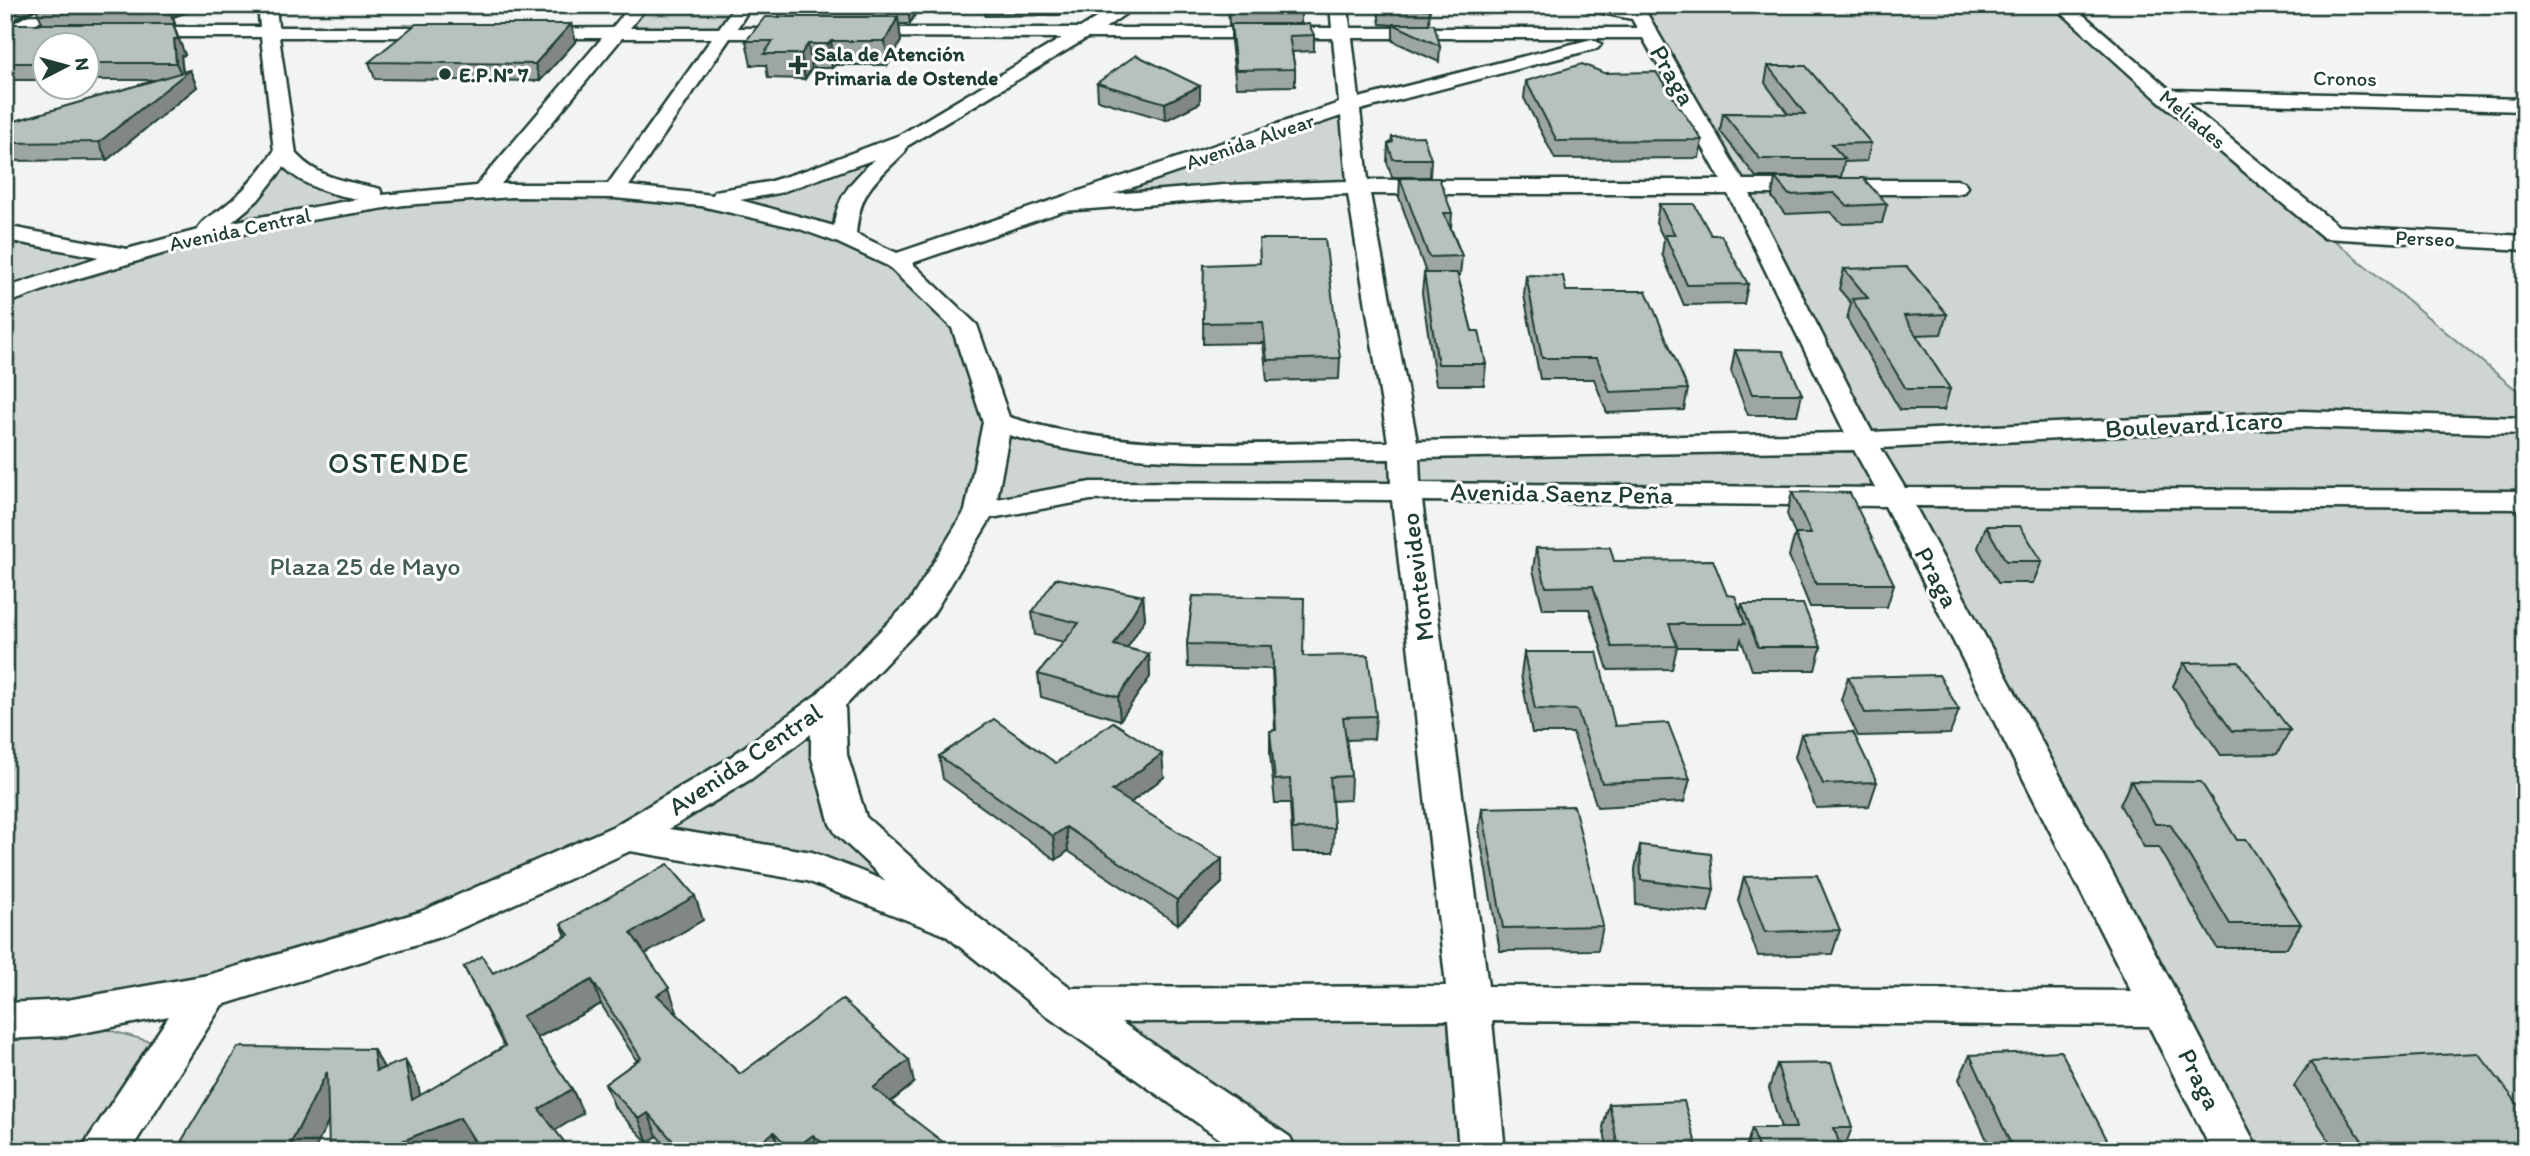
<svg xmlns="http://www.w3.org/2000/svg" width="2530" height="1156" viewBox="0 0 2530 1156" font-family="Itim,sans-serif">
	<rect width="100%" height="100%" fill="#f2f3f3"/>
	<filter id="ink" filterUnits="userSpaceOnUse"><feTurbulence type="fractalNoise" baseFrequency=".0143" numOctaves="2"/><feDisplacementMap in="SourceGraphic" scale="14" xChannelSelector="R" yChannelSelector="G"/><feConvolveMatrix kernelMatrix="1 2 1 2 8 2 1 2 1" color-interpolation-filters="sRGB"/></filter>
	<g filter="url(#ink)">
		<g fill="#ced5d3" stroke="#768984" stroke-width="2">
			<polygon points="640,5 744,5 725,33 615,33"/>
			<polygon points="1633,5 2061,5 2328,235 2525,397 2525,1151 2236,1151 1895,497 1143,489 980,511 922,607 828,702 849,824 965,929 812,867 627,836 501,897 69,1019 170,1047 105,1151 5,1151 5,233 127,255 191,238 283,153 346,191 404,198 560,190 701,199 771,188 907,139 857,188 844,237 896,261 964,325 997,422 1096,446 1860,437"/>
			<polygon points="1348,107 1358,187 1064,205"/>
			<polygon points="1469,1003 1482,1151 1274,1151 1063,1005"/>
		</g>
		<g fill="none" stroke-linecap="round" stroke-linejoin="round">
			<g stroke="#1f3d34" stroke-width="5">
				<g id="street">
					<polygon points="46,5 67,5 5,41 5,28"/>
					<path d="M258 5H276L278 27H448L457 32 448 37H279L296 154C320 180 348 181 380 189L382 195 476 186 602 38H532L523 33 526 29 612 28 631 5H648L630 28H719L735 5H752L737 28H795L804 33 795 38H730L629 186 713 195 715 191 768 182 806 170 900 135 1062 38 851 37 848 33 857 28H1080L1117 5H1138L1105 28H1332L1330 5H1348L1350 28H1637L1632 19 1582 9 1580 5H1642L1743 180H1956L1964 182 1967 187 1964 192 1956 194H1750L1872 432 2301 411 2525 418V434L2301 427 1881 448 1905 488 2525 491V509L1915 506 2179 997 2259 1151H2212L2149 1026 1492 1021 1505 1151H1459L1449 1020 1121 1022 1290 1137 1297 1151H1237L1048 1017 945 935 807 881 630 851 446 935 222 1005 130 1151H82L89 1137 169 1016 67 1036 5 1039V1003L67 1000 208 975 420 912 614 826 725 761 816 695 910 601 965 511 983 422 952 328 888 266 836 242 797 228 701 206 614 198 512 197 404 205 292 223 196 244 69 281 5 304V288L99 257 5 240V226L127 249 198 230C200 221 213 215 221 209 243 193 259 173 274 151L261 37H133L124 32 133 27H260ZM622 38H712L608 184H501ZM1087 38H1333L1339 103 897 253 856 234C860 189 875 182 905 152L907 146ZM1352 38H1643L1721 180H1368L1360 110 1598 48 1601 44 1592 39 1359 98ZM1341 116 1347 181 1224 185 1113 194ZM875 159C854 179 837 195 834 226L740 200 779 193ZM284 167C304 187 331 194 358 199L232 222 258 200ZM1348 194 1388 442C1263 442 1130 455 1009 417L977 325 912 263 1063 211 1224 199ZM1370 194H1728L1845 433 1417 441ZM1009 435C1125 472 1268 459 1390 459L1391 483 1091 482 997 499ZM1854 450 1875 488 1420 483 1419 458ZM1143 498 1392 500 1446 986 1071 988 979 918 866 817 847 755 845 706 933 614 991 518 1091 500ZM1422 501 1885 506 2131 991 1488 986ZM811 734V755L830 824 836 834 886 881 812 852 669 829 751 779Z"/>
					<polygon points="2053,5 2072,5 2170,90 2525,99 2525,111 2185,102 2338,226 2525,236 2525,250 2324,238 2158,100"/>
				</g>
			</g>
			<use href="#street" fill="#fff" fill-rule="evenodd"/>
		</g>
		<g fill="#9da6a3" stroke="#1f3d34" stroke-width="2" fill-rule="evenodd">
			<path d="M5 5H207L173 17 175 24H173L185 55 181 56 183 72 190 70 197 87 107 160 5 161V124L157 80H88V46H46V80H5ZM40 6 36 9 43 24H9Z"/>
			<polygon points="780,5 920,5 910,24 899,24 901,41 888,65 835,65 832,68 812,68 805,79 768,78 766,65 751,65 746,41 780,17 778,9"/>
			<polygon points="984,5 1063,5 1061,15 985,16"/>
			<polygon points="1228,5 1300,5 1301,9 1301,24 1229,24"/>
			<polygon points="1377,5 1429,5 1430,9 1429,24 1440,46 1439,62 1393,41 1393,25 1380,24"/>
			<polygon points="1231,24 1314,35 1314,51 1292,52 1295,69 1295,86 1236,87 1231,41"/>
			<polygon points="576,41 540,81 375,79 369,62"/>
			<polygon points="1768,66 1871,143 1867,161 1844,162 1841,177 1756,177 1720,131 1723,113 1788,114 1765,83"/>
			<polygon points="1604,73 1702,140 1699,158 1555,159 1524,98 1526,81"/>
			<polygon points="1097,83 1200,86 1200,103 1166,120 1098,100"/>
			<polygon points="1392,137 1431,159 1430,177 1392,177 1387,162 1388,144 1391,142"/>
			<polygon points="1400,178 1452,213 1451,228 1462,256 1460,275 1458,276 1472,331 1486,364 1484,385 1436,385 1422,293 1424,273 1426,273 1399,197"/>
			<polygon points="1775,178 1887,204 1882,223 1843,224 1830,212 1785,214 1772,197"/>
			<polygon points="1659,204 1711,235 1748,284 1744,304 1684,305 1662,254 1664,239 1656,223"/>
			<polygon points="1204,265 1340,358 1339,379 1267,381 1263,343 1203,344"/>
			<polygon points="1844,269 1947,314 1941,334 1916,335 1950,389 1944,410 1900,410 1847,319 1851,303 1839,289"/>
			<polygon points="1526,275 1566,291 1688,389 1684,410 1607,413 1594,379 1540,379 1524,295"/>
			<polygon points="1735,350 1802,394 1797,415 1748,415 1731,371"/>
			<polygon points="1792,492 1894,584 1887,607 1810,607 1789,556 1795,534 1787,514"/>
			<polygon points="1986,526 2042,561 2033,583 1998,583 1978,548"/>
			<polygon points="1536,548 1614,561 1727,595 1740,612 1742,604 1821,647 1815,670 1752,670 1741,639 1739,647 1677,647 1672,669 1608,670 1589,609 1543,609 1533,570"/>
			<polygon points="1143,596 1145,619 1127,648 1149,654 1150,677 1120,720 1041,697 1038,674 1064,642 1035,635 1032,612"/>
			<polygon points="1193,596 1303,656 1376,716 1374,739 1346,740 1351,776 1350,800 1332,801 1334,828 1333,852 1293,852 1290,803 1275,803 1270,754 1270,731 1275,730 1272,669 1188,667 1187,644"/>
			<polygon points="1524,652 1615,726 1690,779 1684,802 1597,807 1573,733 1532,733 1521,675"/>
			<polygon points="2184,663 2290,730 2277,754 2221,755 2173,686"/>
			<polygon points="1848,677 1959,710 1950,734 1858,736 1841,700"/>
			<polygon points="1801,734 1877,782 1869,806 1816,808 1795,757"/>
			<polygon points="939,756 1056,763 1164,777 1130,803 1222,883 1178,924 1068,851 1056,860 943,779"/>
			<polygon points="2131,781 2237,840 2301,924 2287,948 2217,948 2159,847 2144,847 2120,805"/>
			<polygon points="1482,808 1603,926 1598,950 1500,951 1479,831"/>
			<polygon points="1640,845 1714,889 1708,913 1636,904 1635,869"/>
			<polygon points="1744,877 1840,930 1832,954 1758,956 1738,901"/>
			<polygon points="703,920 645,954 677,1012 676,1013 740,1074 914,1083 891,1102 952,1151 670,1151 657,1136 648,1143 615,1108 605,1084 637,1061 601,1004 537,1038 572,1089 583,1113 555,1130 571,1151 479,1151 473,1141 328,1122 184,1146 181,1142 373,1049 384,1068 418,1084 420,1096 504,1046 464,967 493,973 566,936 561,924"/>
			<polygon points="1970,1055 2113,1151 1992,1151 1959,1079"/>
			<polygon points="2310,1062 2525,1113 2525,1151 2336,1151 2294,1086"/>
			<polygon points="1777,1064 1852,1128 1843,1151 1745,1151 1752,1128 1781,1128 1769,1088"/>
			<polygon points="1609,1104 1698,1151 1608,1151 1603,1127"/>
		</g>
		<g fill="#808784" stroke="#1f3d34" stroke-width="2">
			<polygon points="5,5 41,5 5,25"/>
			<polygon points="167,5 207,5 173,17 175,24"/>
			<polygon points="910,5 920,5 910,24 908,9"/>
			<polygon points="898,17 901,41 888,65 885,41"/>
			<polygon points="173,24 185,55 181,56 183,75 190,70 197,87 107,160 99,142 182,76 176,63"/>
			<polygon points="571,24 576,41 540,81 535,64"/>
			<polygon points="831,41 835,65 832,68 828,44"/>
			<polygon points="808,44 812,68 805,79 801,54"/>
			<polygon points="1200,86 1200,103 1166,120 1165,103"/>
			<polygon points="1143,596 1145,619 1115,668 1114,645"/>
			<polygon points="1149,654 1150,677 1120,720 1118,697"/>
			<polygon points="1162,754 1164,777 1114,815 1112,791"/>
			<polygon points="1066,827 1068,851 1056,860 1053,836"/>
			<polygon points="1222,859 1222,883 1178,924 1177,900"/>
			<polygon points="695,896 703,920 640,957 631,933"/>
			<polygon points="592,980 601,1004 533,1040 522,1016"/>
			<polygon points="669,988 677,1012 666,1019 657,995"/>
			<polygon points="373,1049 387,1073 376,1071"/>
			<polygon points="405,1060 418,1084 425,1124 412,1100"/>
			<polygon points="909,1060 914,1083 879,1111 873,1088"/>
			<polygon points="327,1072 341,1096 314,1151 287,1151"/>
			<polygon points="572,1089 583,1113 551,1133 539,1109"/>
			<polygon points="648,1113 657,1136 648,1143 639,1119"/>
			<polygon points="460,1118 473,1141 449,1151 377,1151"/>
			<polygon points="774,1132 780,1151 750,1151"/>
			<polygon points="813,1135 818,1151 793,1151"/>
		</g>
		<g fill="#b7c1bd" stroke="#1f3d34" stroke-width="2">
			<polygon points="41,5 167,5 168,9 36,9"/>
			<polygon points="780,5 910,5 908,9 778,9"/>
			<polygon points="1229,5 1300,5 1301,9 1229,9"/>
			<polygon points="1380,5 1429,5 1430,9 1381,9"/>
			<polygon points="765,17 898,17 885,41 831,41 828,44 808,44 801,54 764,54 773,41 746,41"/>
			<polygon points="5,24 173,24 178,39 174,39 176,63 88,63 88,46 46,46 46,63 5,63"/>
			<polygon points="416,24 571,24 535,64 369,62"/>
			<polygon points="1231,24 1309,24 1314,35 1289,36 1295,69 1236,70"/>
			<polygon points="1393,24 1434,24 1440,46"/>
			<polygon points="1136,55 1200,86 1165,103 1097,83"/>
			<polygon points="1582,64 1604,73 1656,72 1702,140 1557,141 1526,81"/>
			<polygon points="1768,66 1806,66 1871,143 1831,144 1845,159 1760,159 1723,113 1805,114"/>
			<polygon points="190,70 99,142 5,143 5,124"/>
			<polygon points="1423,136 1431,159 1393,159 1388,144 1393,142 1392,137"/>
			<polygon points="1400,178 1439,178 1452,213 1444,213 1462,256 1429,257"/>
			<polygon points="1775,178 1863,178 1887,204 1847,206 1834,193 1789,195"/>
			<polygon points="1659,204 1694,204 1711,235 1721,235 1748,284 1687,285 1665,235 1675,235"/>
			<polygon points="1259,239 1325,239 1340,358 1267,360 1263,322 1203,323 1204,265 1260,263"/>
			<polygon points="1907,267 1947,314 1904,316 1950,389 1906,389 1852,299 1868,298 1844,269"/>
			<polygon points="1424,273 1457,273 1472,331 1479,331 1486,364 1438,364"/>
			<polygon points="1526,275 1563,276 1566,291 1646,291 1688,389 1610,392 1597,358 1542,358"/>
			<polygon points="1735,350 1783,351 1802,394 1752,394"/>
			<polygon points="1792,492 1850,493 1894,584 1816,584 1795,534 1811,534"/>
			<polygon points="1986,526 2020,526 2042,561 2006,561"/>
			<polygon points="1610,547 1614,561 1713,560 1727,595 1735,596 1745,624 1669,624 1677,646 1612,647 1593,586 1546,587 1536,548"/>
			<polygon points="1056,578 1143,596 1114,645 1149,654 1118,697 1038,674 1079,623 1032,612"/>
			<polygon points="1193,596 1304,598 1303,656 1368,655 1376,716 1343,717 1351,776 1330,777 1334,828 1293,829 1290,779 1275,780 1270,731 1276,730 1272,646 1187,644"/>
			<polygon points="1742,604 1803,604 1821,647 1758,647"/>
			<polygon points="1524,652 1597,652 1615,726 1668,723 1690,779 1602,783 1577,710 1535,709"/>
			<polygon points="2239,662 2290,730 2232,731 2184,663"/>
			<polygon points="1939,675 1959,710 1865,713 1848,677"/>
			<polygon points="994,719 1056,763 1113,722 1162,754 1112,791 1222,859 1177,900 1066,827 1053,836 939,756"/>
			<polygon points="1853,732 1877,782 1823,784 1801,734"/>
			<polygon points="2131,781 2201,782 2237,840 2247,840 2301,924 2230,924 2170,824 2155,824"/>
			<polygon points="1574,806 1603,926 1503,928 1482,808"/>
			<polygon points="1640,845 1711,854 1714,889 1641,880"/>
			<polygon points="668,864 695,896 631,933 669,988 657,995 740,1074 842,999 909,1060 873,1088 952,1149 950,1151 832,1151 813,1135 792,1151 774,1132 750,1151 682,1151 648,1113 639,1119 605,1084 641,1058 592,980 522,1016 572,1089 539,1109 571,1151 481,1151 460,1118 377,1151 329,1151 327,1072 287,1151 181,1151 186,1142 181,1142 238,1047 373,1049 376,1071 405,1060 412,1100 505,1046 464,967 482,956 493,973 569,935 561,924"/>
			<polygon points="1817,875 1840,930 1765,932 1744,877"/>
			<polygon points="2061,1051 2113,1151 2014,1151 1970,1055"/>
			<polygon points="2478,1053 2525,1113 2525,1144 2507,1146 2510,1151 2369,1151 2310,1062"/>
			<polygon points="1831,1063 1852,1128 1834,1128 1842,1151 1759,1151 1752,1128 1796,1128 1777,1064"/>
			<polygon points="1684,1101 1698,1151 1619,1151 1609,1104"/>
		</g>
	</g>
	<g fill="#1f3d34" stroke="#fff" stroke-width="2.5">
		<path d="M794.5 54.5h7v7h7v7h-7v7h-7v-7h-7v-7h7z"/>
		<circle cx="445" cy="74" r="7"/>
	</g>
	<g text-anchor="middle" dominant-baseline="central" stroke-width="6" stroke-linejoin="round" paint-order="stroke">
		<g font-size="21" font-weight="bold" fill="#1f3d34" stroke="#fff" text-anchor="start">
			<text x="814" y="53">Sala de Atención<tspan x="814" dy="24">Primaria de Ostende</tspan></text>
			<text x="459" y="74">E.P.N° 7</text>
		</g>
		<g font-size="21" fill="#1f3d34" stroke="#fff">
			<text transform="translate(2345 78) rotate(1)">Cronos</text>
			<text transform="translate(2193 119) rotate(40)">Meliades</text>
			<text transform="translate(1250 141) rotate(-19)">Avenida Alvear</text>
			<text transform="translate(240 229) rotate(-12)">Avenida Central</text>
			<text transform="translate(2425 238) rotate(2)">Perseo</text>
		</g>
		<g font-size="26" fill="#1f3d34" stroke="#fff">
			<text transform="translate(1673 75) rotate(60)">Praga</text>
			<text transform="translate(2194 424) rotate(-3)">Boulevard Icaro</text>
			<text transform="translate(1562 493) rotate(1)">Avenida Saenz Peña</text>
			<text transform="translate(1417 577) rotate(-97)">Montevideo</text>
			<text transform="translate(1937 577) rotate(62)">Praga</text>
			<text transform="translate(745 759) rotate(-34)">Avenida Central</text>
			<text transform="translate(2200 1079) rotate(63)">Praga</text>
		</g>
		<g font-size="26" fill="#425b54" stroke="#fff">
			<text x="365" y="566">Plaza 25 de Mayo</text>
		</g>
		<g font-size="30" letter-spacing="2" fill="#1f3d34" stroke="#fff">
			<text x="399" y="462">OSTENDE</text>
		</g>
	</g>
	<rect width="2530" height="1156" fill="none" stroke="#fff" stroke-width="28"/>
	<rect x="14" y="14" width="2502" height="1128" fill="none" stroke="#1f3d34" stroke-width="2.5" filter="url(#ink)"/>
	<g transform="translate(66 66) rotate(84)"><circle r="33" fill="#ffffff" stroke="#a5b1ae" stroke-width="2"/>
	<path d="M0-5L12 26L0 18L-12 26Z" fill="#1f3d34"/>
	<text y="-10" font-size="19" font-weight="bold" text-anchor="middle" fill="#1f3d34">N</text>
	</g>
</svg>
